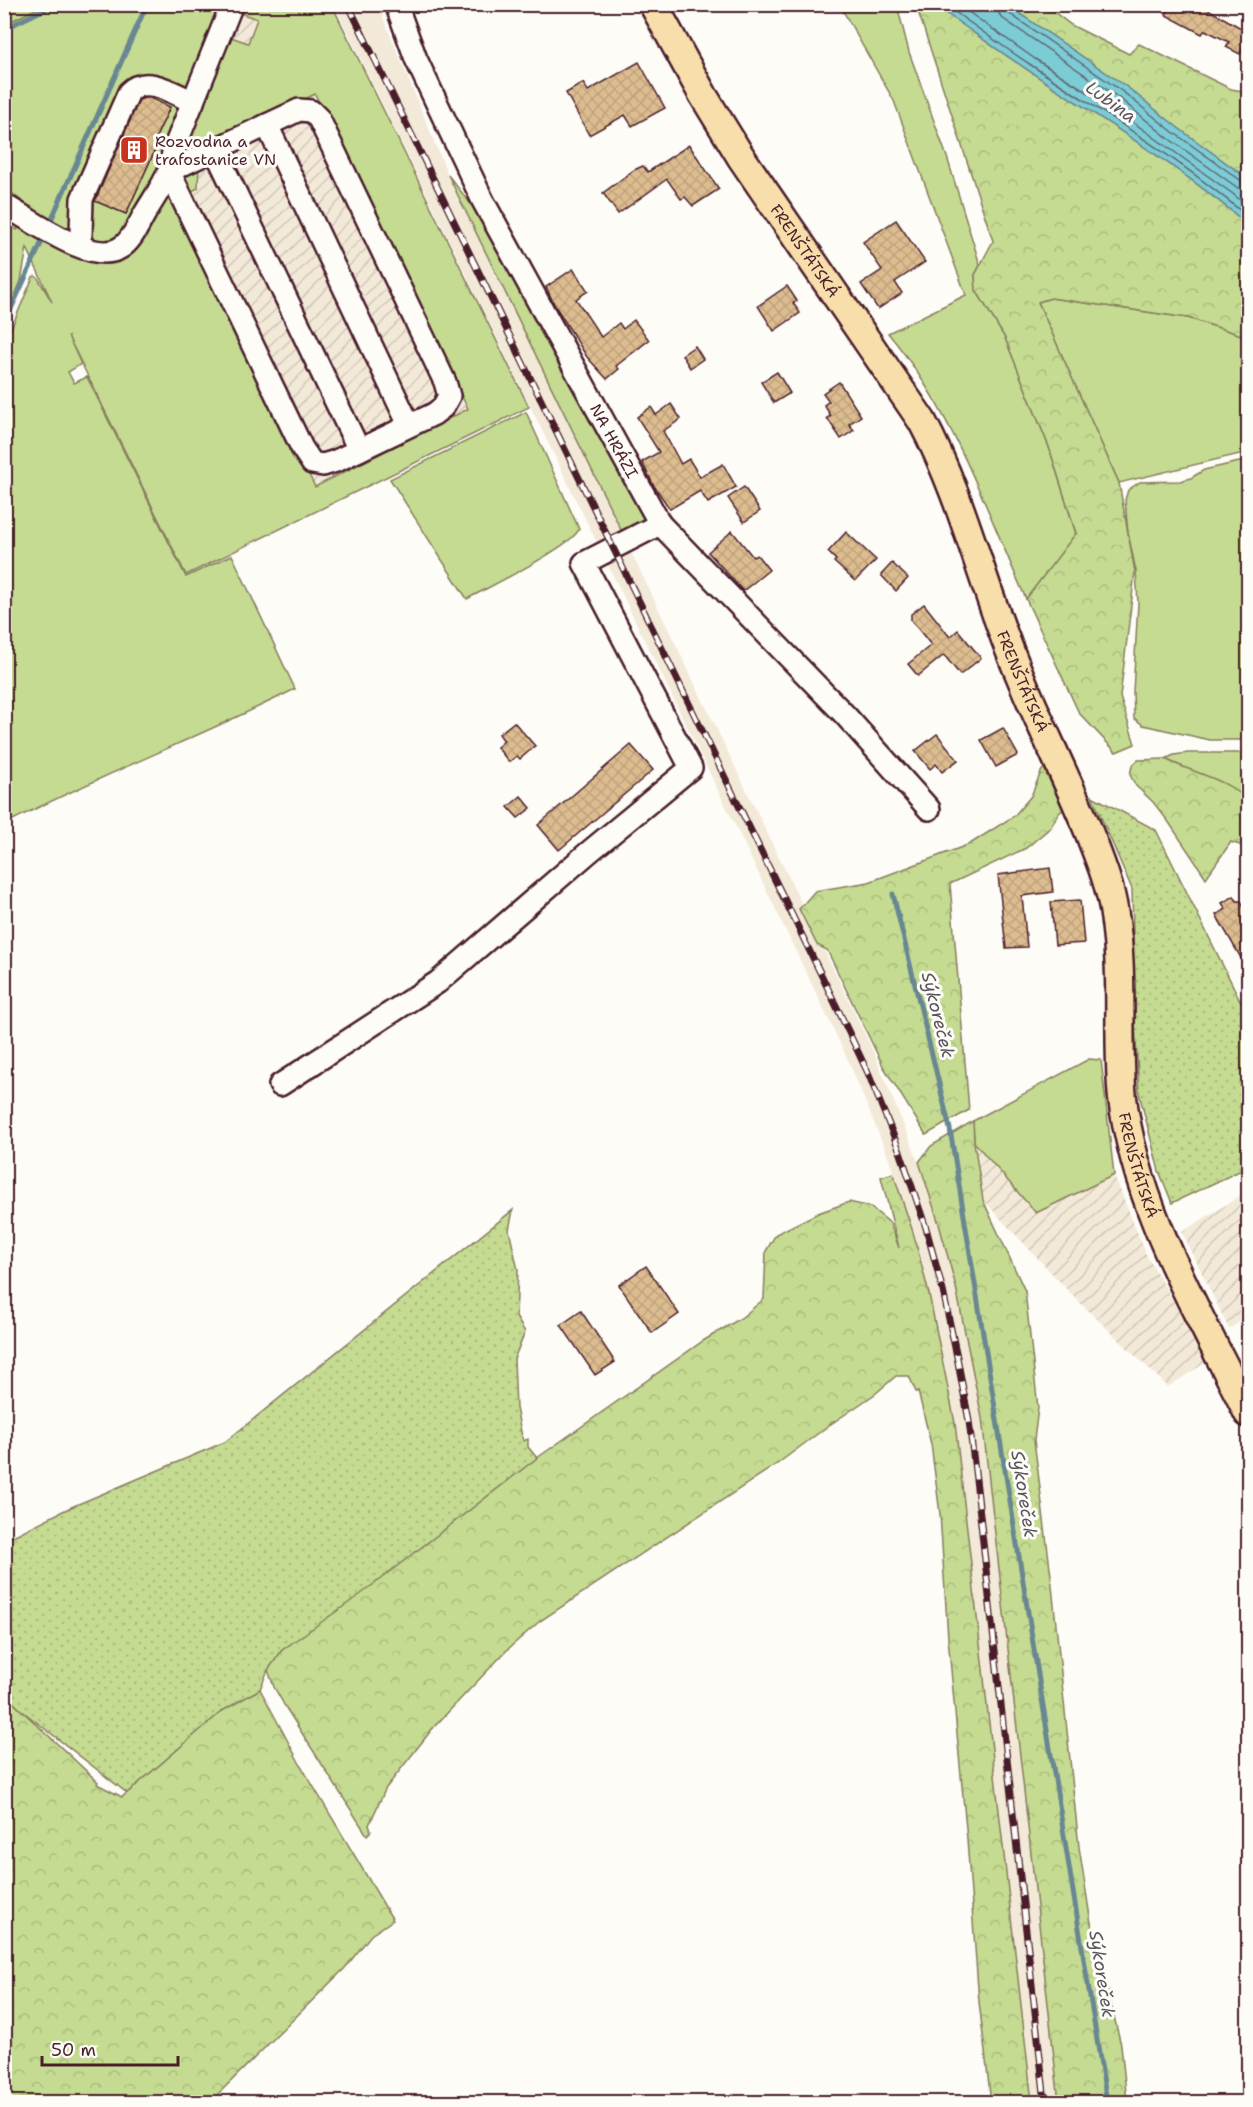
<svg xmlns="http://www.w3.org/2000/svg" width="1253" height="2107" viewBox="0 0 1253 2107" font-family="'Shantell Sans',sans-serif">
	<defs>
		<pattern id="industrial-furrows" width="10" height="10" patternUnits="userSpaceOnUse" patternTransform="scale(1.5)"><rect width="10" height="10" fill="#f3e9d8"/><path d="M-1 1l2-2M0 10L10 0M9 11l2-2" fill="none" stroke="#d2c7ba"/></pattern>
		<pattern id="forest-crowns" width="20" height="18" patternUnits="userSpaceOnUse" patternTransform="scale(1.5)"><rect width="20" height="18" fill="#c4db91"/><path d="M2 6a3 3 0 1 1 6 0M12 15a3 3 0 1 1 6 0" fill="none" stroke="#aabc7d"/></pattern>
		<pattern id="garden-dots" width="8" height="8" patternUnits="userSpaceOnUse" patternTransform="scale(1.5)"><rect width="8" height="8" fill="#c4db91"/><path d="M2 2h.1M6 6h.1" fill="none" stroke="#aabc7d" stroke-width="1.8" stroke-linecap="round"/></pattern>
		<pattern id="building-cross-hatch" width="8" height="8" patternUnits="userSpaceOnUse" patternTransform="scale(1.5)"><rect width="8" height="8" fill="#ddbd90"/><path d="M0 0l8 8M0 8l8-8" fill="none" stroke="#bfa27c"/></pattern>
	</defs>
	<rect width="100%" height="100%" fill="#fdfcf7"/>
	<filter id="ink" filterUnits="userSpaceOnUse"><feTurbulence type="fractalNoise" baseFrequency=".0167" numOctaves="2"/><feDisplacementMap in="SourceGraphic" scale="12" xChannelSelector="R" yChannelSelector="G"/><feConvolveMatrix kernelMatrix="1 2 1 2 8 2 1 2 1" color-interpolation-filters="sRGB"/></filter>
	<g filter="url(#ink)">
		<polygon fill="#f3e9d8" points="334,5 378,5 448,175 873,1051 914,1150 939,1224 956,1287 982,1418 1059,2102 1032,2102 955,1423 929,1294 913,1232 889,1159 849,1062 737,829"/>
		<g fill="url(#industrial-furrows)">
			<polygon points="93,5 332,5 529,407 186,575 17,228 27,206 5,187"/>
			<polygon points="974,1142 1036,1213 1114,1175 1147,1256 1208,1361 1168,1387 1075,1298 983,1200"/>
			<polygon points="1248,1191 1248,1317 1229,1329 1182,1232"/>
		</g>
		<g fill="#c4db91" stroke="#877d5e" stroke-width="1.5" fill-rule="evenodd">
			<path d="M44 5H332L529 407 186 575 68 336 81 364 68 372 74 383 87 377 186 577 232 555 295 689C200 737 100 775 5 824V343L33 277 35 276 38 278 52 302 27 248 21 281 5 319V220L17 230 27 206 5 187V24ZM240 13 257 19 248 43 231 37ZM142 94 170 107 156 137 160 139 126 214 91 199 125 123 129 124ZM315 94 468 409 315 487 174 200 198 188 199 165 193 153Z"/>
			<path d="M836 5H897L909 52 947 157 980 265 975 275 976 290 1005 338 1049 447 1076 534 1026 599C985 507 953 411 888 333L966 295 894 101 843 11Z"/>
			<polygon points="448,175 505,248 648,514 639,528 624,536"/>
			<polygon points="1051,298 1188,318 1248,337 1248,452 1119,483 1038,302"/>
			<path d="M526 412 579 529C573 546 487 588 467 599L390 479Z"/>
			<polygon points="1248,460 1248,740 1210,740 1143,725 1134,718 1133,692 1138,603 1136,571 1128,533 1125,500 1128,490 1140,482 1180,481 1191,478 1204,470"/>
			<polygon points="1188,753 1248,753 1248,801 1242,794 1165,759 1174,755"/>
			<polygon points="1089,1059 1101,1060 1114,1175 1036,1213 974,1142 973,1121"/>
		</g>
		<g fill="url(#forest-crowns)" stroke="#877d5e" stroke-width="1.5">
			<polygon points="5,4 44,4 44,5 5,24"/>
			<path d="M916 5H934C965 26 996 49 1028 70 1102 120 1180 166 1248 225V337L1188 318 1051 298 1038 302 1119 483 1135 572 1120 697 1135 744 1116 752 1079 713 1026 599 1076 533 1049 447 1005 338 976 290 975 275 993 241Z"/>
			<polygon points="1007,5 1045,5 1071,25 1129,54 1139,44 1231,89 1248,92 1248,179 1177,127 1127,87"/>
			<path d="M1165 759C1192 773 1227 778 1248 801V848L1231 842 1206 878 1168 821 1153 802 1136 786 1130 775 1132 766 1138 760Z"/>
			<polygon points="1047,763 1066,807 1058,814 1051,827 1026,848 950,884 969,1110 926,1135 883,1066 827,950 817,945 799,909 815,891 869,882 970,844 1014,816 1031,796 1041,772"/>
			<polygon points="973,1121 974,1142 983,1200 1025,1291 1038,1408 1034,1440 1051,1576 1079,1847 1091,1923 1121,2045 1127,2102 1059,2102 982,1418 956,1287 939,1224 919,1162 931,1146"/>
			<polygon points="893,1173 913,1232 929,1294 955,1423 1032,2102 991,2102 979,2002 967,1839 948,1638 940,1514 931,1444 918,1391 916,1392 909,1376 896,1376 875,1394 828,1426 777,1464 540,1621 508,1649 433,1728 386,1788 369,1825 371,1831 367,1835 286,1708 274,1687 268,1670 282,1650 537,1458 703,1341 741,1318 764,1299 766,1251 776,1234 818,1213 849,1202 870,1207 890,1223 899,1248 881,1177"/>
			<polygon points="260,1689 300,1764 393,1920 371,1935 345,1968 210,2102 5,2102 4,1694 98,1782 97,1784 122,1797 222,1711"/>
		</g>
		<g fill="url(#garden-dots)" stroke="#877d5e" stroke-width="1.5">
			<polygon points="1092,796 1156,830 1239,998 1248,1011 1248,1167 1172,1203 1159,1171 1139,1093 1135,1024 1132,889"/>
			<polygon points="513,1210 509,1230 518,1270 516,1317 525,1332 514,1359 516,1408 523,1441 528,1439 528,1447 537,1458 361,1594 282,1650 268,1670 260,1689 222,1711 127,1793 21,1710 5,1694 5,1540 69,1508 225,1442"/>
		</g>
		<path fill="#7cccd6" stroke="#688792" stroke-width="1.5" d="M934 5H1007L1127 87 1177 127 1248 179V225C1180 166 1102 120 1028 70 996 49 965 26 934 5Z"/>
		<g fill="none" stroke-linecap="round" stroke-linejoin="round">
			<g stroke="#5e646f" stroke-width="1.5">
				<path d="M944 4C973 25 1002 46 1031 65 1104 114 1181 159 1248 217"/>
				<polyline points="957,4 1035,59 1116,110 1233,194 1248,207"/>
				<polyline points="997,4 998,12 1002,18 1119,98 1168,138 1238,188 1248,191"/>
				<polyline points="1004,4 1007,12 1123,92 1173,132 1243,182 1248,183"/>
			</g>
			<g stroke="#688792" stroke-width="5">
				<polyline points="4,29 55,4"/>
				<polyline points="48,227 147,4"/>
				<polyline points="4,324 45,235"/>
				<polyline points="893,894 950,1129 1107,2102"/>
			</g>
		</g>
		<g fill="url(#building-cross-hatch)" stroke="#4a1f2b" stroke-width="1.5">
			<polygon points="1171,4 1199,4 1248,32 1248,38 1240,54 1226,47 1229,42 1205,30 1202,34 1166,15"/>
			<polygon points="639,62 665,108 632,126 625,115 589,135 566,93 583,83 588,91"/>
			<polygon points="145,98 150,98 170,107 156,137 160,139 126,214 95,201 139,100"/>
			<polygon points="689,145 719,189 693,206 685,197 681,199 667,179 618,214 603,193 634,170 643,166 648,172"/>
			<polygon points="896,220 925,262 895,282 902,293 878,309 861,284 882,270 863,242"/>
			<polygon points="573,269 588,291 576,299 601,337 619,323 623,329 634,320 649,340 616,366 619,369 607,379 587,357 554,304 546,287"/>
			<polygon points="787,286 797,301 793,303 800,313 774,331 758,306"/>
			<polygon points="695,346 703,359 690,368 682,355"/>
			<polygon points="777,372 790,393 774,403 761,382"/>
			<polygon points="839,382 861,416 849,424 854,430 841,439 827,418 831,416 824,405 829,401 823,393"/>
			<polygon points="671,404 681,419 663,431 681,464 689,459 700,477 723,464 736,487 708,503 700,491 670,509 654,486 642,462 659,452 637,417 651,407 656,415"/>
			<polygon points="744,487 760,511 744,522 728,498"/>
			<polygon points="732,531 753,557 757,555 769,570 743,591 708,552"/>
			<polygon points="846,532 876,560 855,581 834,562 836,560 828,552"/>
			<polygon points="892,563 908,578 896,591 881,575"/>
			<polygon points="924,604 950,637 958,630 981,658 960,675 944,655 918,676 908,664 931,645 911,620 911,614"/>
			<polygon points="514,722 535,746 520,759 517,756 509,762 497,747 504,741 499,734"/>
			<polygon points="1003,728 1018,755 996,767 981,740"/>
			<polygon points="937,734 958,760 942,772 936,764 930,769 915,751"/>
			<polygon points="631,745 653,770 559,850 538,825"/>
			<polygon points="521,796 531,808 518,818 508,807"/>
			<polygon points="1050,868 1053,892 1022,896 1027,947 1006,948 998,875"/>
			<polygon points="1234,896 1237,901 1241,901 1248,914 1248,970 1216,915 1226,909 1222,903"/>
			<polygon points="1080,900 1084,943 1055,945 1051,902"/>
			<polygon points="646,1266 679,1314 652,1333 619,1285"/>
			<polygon points="581,1311 615,1362 595,1375 561,1325"/>
		</g>
		<g fill="none" stroke-linecap="round" stroke-linejoin="round">
			<g stroke="#4a1f2b" stroke-width="26">
				<g id="minor">
					<path id="s1" d="M396 4 416 59 483 201 660 524 845 715 929 809"/>
					<polygon points="299,110 311,111 319,119 445,382 449,396 443,407 434,414 336,461 323,465 312,463 302,448 169,171"/>
					<polyline points="267,125 409,425"/>
					<polyline points="215,150 359,450"/>
					<path d="M4 205C30 219 92 266 120 248 131 242 138 226 144 215 152 201 163 186 169 171 171 164 172 156 174 149L232 4"/>
					<path d="M76 244 81 234 82 199 129 92C146 74 175 94 193 102"/>
					<polyline points="280,1085 438,982 589,852 691,768 584,563 660,524"/>
				</g>
			</g>
			<g stroke="#4a1f2b" stroke-width="32">
				<g id="major">
					<path id="s2" d="M653 4 703 95 741 157 922 421C964 500 983 589 1018 671 1040 725 1066 776 1088 830 1098 856 1110 884 1114 912 1124 972 1117 1034 1122 1094 1135 1208 1198 1311 1248 1413"/>
				</g>
			</g>
			<use href="#minor" stroke="#fdfcf7" stroke-width="21"/>
			<use href="#major" stroke="#f8deab" stroke-width="27"/>
			<g stroke="#4a1f2b" stroke-width="7">
				<polyline id="rail" points="348,4 833,999 868,1073 901,1154 926,1228 943,1291 957,1357 969,1421 977,1488 1045,2102"/>
			</g>
			<use href="#rail" stroke="#fdfcf7" stroke-width="4.5" stroke-dasharray="14" stroke-linecap="butt"/>
		</g>
	</g>
	<defs>
		<g id="building-square" transform="scale(1.5)"><rect x="-9" y="-9" width="18" height="18" rx="4" fill="#c8321e" stroke="#fdfcf7"/><path d="M-4-6H4V6H1V3H-1V6H-4ZM-2.5-4.3h1.7v1.8h-1.7ZM.8-4.3h1.7v1.8H.8ZM-2.5-1h1.7V.8h-1.7ZM.8-1h1.7V.8H.8Z" fill="#fff"/></g>
	</defs>
	<g fill-rule="evenodd">
		<use href="#building-square" x="134" y="150"/>
	</g>
	<g text-anchor="middle" dominant-baseline="central" stroke-width="6" stroke-linejoin="round" paint-order="stroke">
		<g font-size="16" fill="#4a1f2b" stroke="#fdfcf7" text-anchor="start">
			<text x="155" y="141">Rozvodna a<tspan x="155" dy="18">trafostanice VN</tspan></text>
		</g>
		<g font-size="16" fill="#4a1f2b" stroke="#fdfcf7">
			<text stroke="none"><textPath href="#s2" startOffset="290">FRENŠTÁTSKÁ</textPath></text>
			<text stroke="none"><textPath href="#s1" startOffset="489">NA HRÁZI</textPath></text>
			<text stroke="none"><textPath href="#s2" startOffset="776">FRENŠTÁTSKÁ</textPath></text>
			<text stroke="none"><textPath href="#s2" startOffset="1280">FRENŠTÁTSKÁ</textPath></text>
		</g>
		<g font-size="18" font-style="italic" fill="#59535e" stroke="#fdfcf7">
			<text transform="translate(1111 102) rotate(36)">Lubina</text>
			<text transform="translate(938 1015) rotate(76)">Sýkoreček</text>
			<text transform="translate(1024 1494) rotate(81)">Sýkoreček</text>
			<text transform="translate(1102 1974) rotate(81)">Sýkoreček</text>
		</g>
	</g>
	<rect width="1253" height="2107" fill="none" stroke="#fdfcf7" stroke-width="24"/>
	<rect x="12" y="12" width="1229" height="2083" fill="none" stroke="#4a1f2b" stroke-width="2" filter="url(#ink)"/>
	<path d="M42 2056v9h136v-9" fill="none" stroke="#4a1f2b" stroke-width="3"/>
	<text x="51" y="2056" font-size="18" fill="#4a1f2b" stroke="#fdfcf7" stroke-width="4.5" paint-order="stroke">50 m</text>
</svg>
